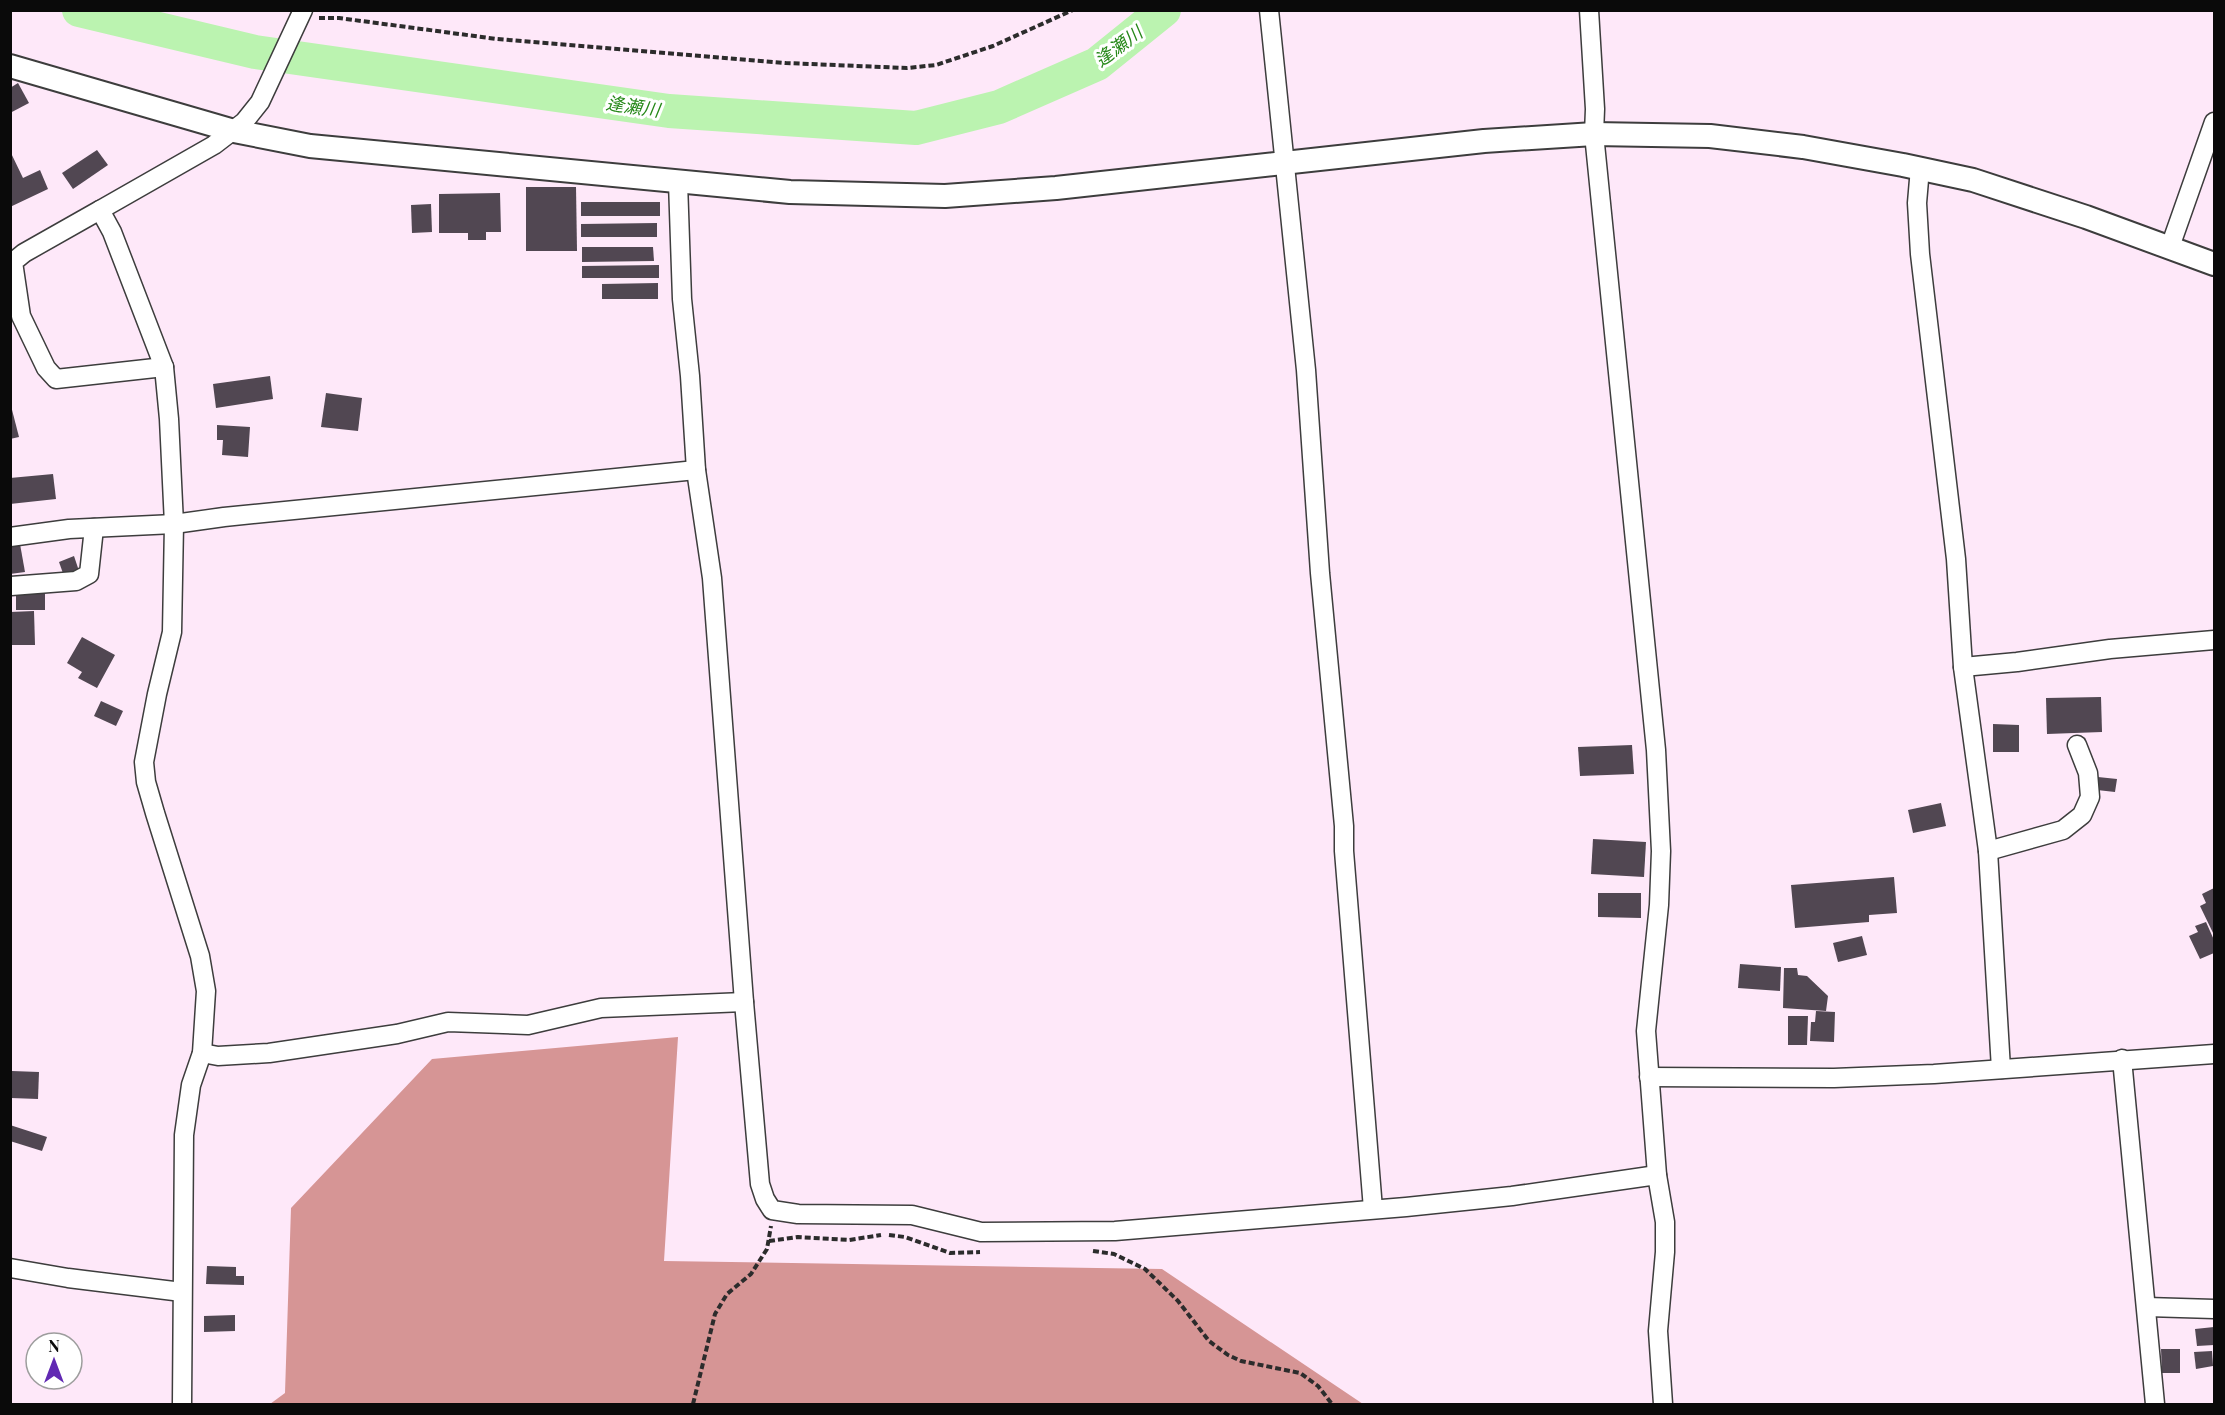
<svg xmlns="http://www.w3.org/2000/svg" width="2225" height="1415" viewBox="0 0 2225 1415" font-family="'Playfair Display','Noto Sans JP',serif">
	<rect width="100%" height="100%" fill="#fee8f9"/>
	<polygon fill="#d69595" points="678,1037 664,1261 1162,1269 1363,1404 270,1404 285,1393 291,1208 432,1059"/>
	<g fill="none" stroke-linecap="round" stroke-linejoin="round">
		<polyline stroke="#bbf3b0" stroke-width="34" points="79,10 255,52 669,111 916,128 999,107 1097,64 1164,10"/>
	</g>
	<g fill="#514752">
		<polygon points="18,83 29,103 10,113 10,88"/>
		<polygon points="97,150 108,165 73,189 62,173"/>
		<polygon points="10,151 23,178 40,170 48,189 10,207"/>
		<polygon points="526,187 576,187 577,251 526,251"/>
		<polygon points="500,193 501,232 486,232 486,240 468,240 468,233 439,233 439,194"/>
		<rect x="581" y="202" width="79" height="14"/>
		<polygon points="431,204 432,232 412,233 411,205"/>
		<polygon points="657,223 657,237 581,237 581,224"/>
		<polygon points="582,247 653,247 654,261 582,262"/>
		<polygon points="659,265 659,278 582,278 582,266"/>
		<polygon points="658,283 658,299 602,299 602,284"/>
		<polygon points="270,376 273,399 216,408 213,384"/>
		<polygon points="326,393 362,398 358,431 321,427"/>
		<polygon points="10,402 19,437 10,439"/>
		<polygon points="217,425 250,427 248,457 222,455 223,440 217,440"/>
		<polygon points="53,474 56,499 10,504 10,478"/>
		<polygon points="20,544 25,572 10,574 10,546"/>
		<polygon points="74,556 80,574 65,579 59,562"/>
		<rect x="16" y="590" width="29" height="20"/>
		<polygon points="34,611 35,645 10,645 10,612"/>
		<polygon points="82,637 115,655 97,688 78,678 82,672 67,663"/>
		<polygon points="2101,697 2102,732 2047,734 2046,698"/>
		<polygon points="101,701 123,711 116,726 94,716"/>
		<polygon points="1993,724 2019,725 2019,752 1993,752"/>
		<polygon points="1632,745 1634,774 1580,776 1578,747"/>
		<polygon points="2098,777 2117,779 2115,792 2097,790"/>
		<polygon points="1941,803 1946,826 1913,833 1908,810"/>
		<polygon points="1593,839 1646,842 1644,877 1591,874"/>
		<polygon points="1894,877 1897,913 1869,915 1869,922 1795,928 1791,885"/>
		<polygon points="2214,888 2214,935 2200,906 2206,903 2202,894"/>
		<polygon points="1598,893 1641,893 1641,918 1598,917"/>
		<polygon points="2206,922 2214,940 2214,953 2200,959 2189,936 2198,932 2195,926"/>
		<polygon points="1862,936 1867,955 1838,962 1833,943"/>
		<polygon points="1740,964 1781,967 1780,991 1738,988"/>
		<polygon points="1784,968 1797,968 1798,975 1807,976 1828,996 1826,1011 1783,1008"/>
		<polygon points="1816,1011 1835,1012 1834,1042 1810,1041 1811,1022 1815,1022"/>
		<polygon points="1788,1016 1808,1016 1807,1045 1788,1045"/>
		<polygon points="12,1071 39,1072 38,1099 11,1098"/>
		<polygon points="10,1125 47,1137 42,1151 10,1141"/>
		<polygon points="207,1266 236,1267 236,1276 244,1276 244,1285 206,1284"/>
		<polygon points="235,1315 235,1331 204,1332 204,1316"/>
		<polygon points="2214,1327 2214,1345 2197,1346 2195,1329"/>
		<polygon points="2161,1349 2180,1349 2180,1373 2162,1373"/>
		<polygon points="2212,1351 2213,1366 2196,1369 2194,1352"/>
	</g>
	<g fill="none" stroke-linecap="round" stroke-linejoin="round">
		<g stroke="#3d3d3d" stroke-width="21">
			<g id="minor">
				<polyline points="1269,10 1306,370 1320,573 1344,826 1344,851 1373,1209"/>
				<polyline points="1589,10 1595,109 1594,134 1656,750 1661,851 1659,905 1646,1031 1657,1175 1665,1222 1665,1252 1658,1331 1663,1404"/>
				<polyline points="1920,168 1917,203 1920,254 1956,559 1963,667 1988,851 2001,1069"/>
				<polyline points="678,182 682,299 690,376 696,470 712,578 744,1002 760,1184 765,1199 772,1210 798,1214 912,1215 981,1232 1115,1231 1406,1207 1512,1196 1657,1175"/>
				<polyline points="100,210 24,253 13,262 21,316 46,368 56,379 164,367"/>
				<polyline points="2170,247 2214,122"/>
				<polyline points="10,537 69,529 174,524 224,517 696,470"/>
				<polyline points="11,586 76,581 89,574 94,528"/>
				<polyline points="1963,667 2017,662 2110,649 2214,640"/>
				<polyline points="1988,851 2063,830 2082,815 2090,797 2088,773 2077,745"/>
				<polyline points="202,1053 218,1056 269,1053 397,1034 448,1022 528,1025 601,1008 744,1002"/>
				<polyline points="2122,1059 2155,1404"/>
				<polyline points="1649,1077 1834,1078 1934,1074 2214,1054"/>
				<polyline points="10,1268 68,1278 182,1292"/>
				<polyline points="2147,1307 2214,1309"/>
				<polyline points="182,1404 184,1135 191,1085 202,1053 206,991 200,956 155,813 146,782 144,762 157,694 172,632 174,524 169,419 164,367 112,232 100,210 214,145 244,122 260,102 303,10"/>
			</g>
		</g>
		<g stroke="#3d3d3d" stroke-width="26">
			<polyline id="tertiary" points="10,66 234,131 310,146 790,192 945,196 1056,188 1484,141 1594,134 1710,136 1803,147 1903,165 1973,180 2086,217 2214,264"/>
		</g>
		<g stroke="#2c2c2c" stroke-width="4" stroke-dasharray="6 3" stroke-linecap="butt">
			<polyline points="319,18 339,18 497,39 786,63 907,68 936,65 993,46 1073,10"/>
			<polyline points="889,1235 905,1237 950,1253 980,1252"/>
			<polyline points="769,1241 798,1237 849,1240 881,1235"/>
			<polyline points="1093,1251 1114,1254 1145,1269 1178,1301 1209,1341 1228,1355 1241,1361 1300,1373 1318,1386 1332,1404"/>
			<polyline points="693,1404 715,1314 727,1294 751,1274 767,1249 771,1226"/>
		</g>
		<use href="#minor" stroke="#fff" stroke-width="18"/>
		<use href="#tertiary" stroke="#fff" stroke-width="22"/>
	</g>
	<g text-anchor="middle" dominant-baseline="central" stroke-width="6" stroke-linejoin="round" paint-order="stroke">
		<g font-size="18" font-style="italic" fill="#268819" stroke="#fff">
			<text transform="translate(1118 46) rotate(-37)">逢瀬川</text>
			<text transform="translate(633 106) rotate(8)">逢瀬川</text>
		</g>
	</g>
	<rect width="2225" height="1415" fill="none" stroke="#0a0a0a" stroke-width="24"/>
	<g transform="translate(54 1361)"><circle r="28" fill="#ffffff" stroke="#9d9d9d" stroke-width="1.5"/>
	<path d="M0-4.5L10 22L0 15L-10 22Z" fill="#6129b3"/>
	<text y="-9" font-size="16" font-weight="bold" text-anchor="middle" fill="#0a0a0a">N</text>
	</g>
</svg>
